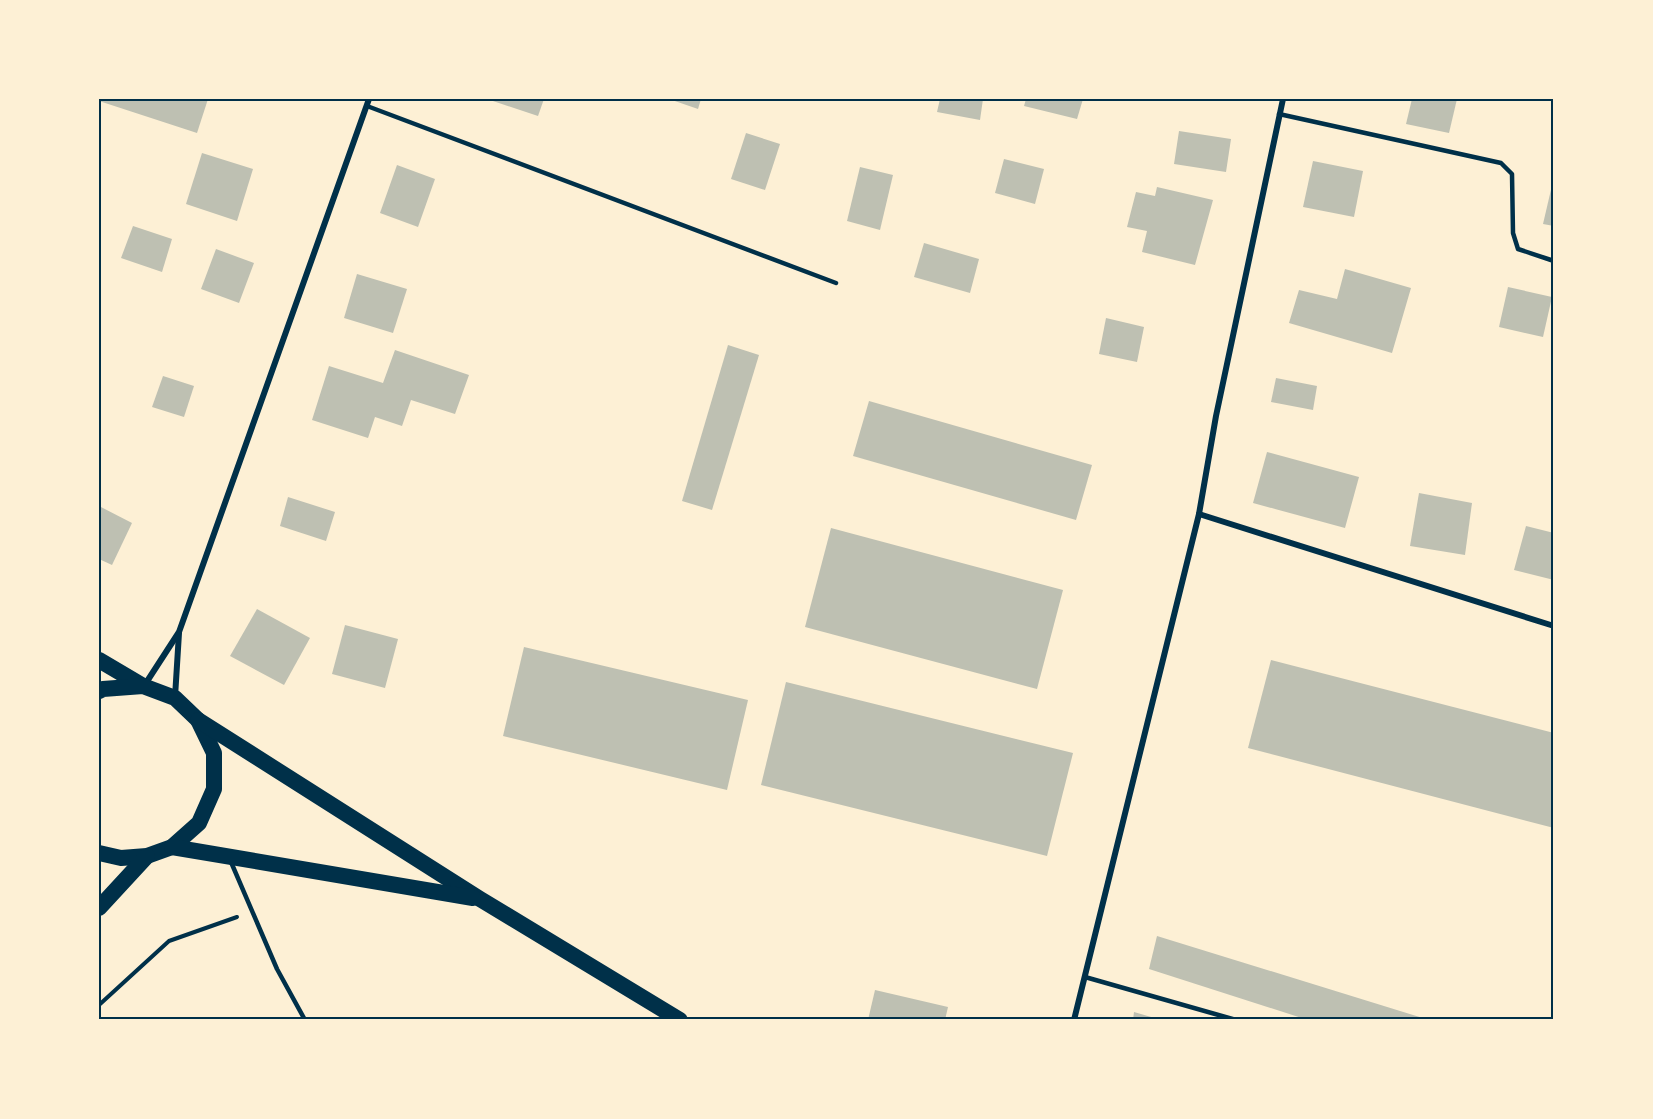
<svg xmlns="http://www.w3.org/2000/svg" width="1653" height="1119" viewBox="0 0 1653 1119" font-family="Raleway,sans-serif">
	<rect width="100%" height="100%" fill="#fdf0d5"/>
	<g fill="#bec0b2">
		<polygon points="99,99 208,99 197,133 99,101"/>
		<polygon points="487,99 544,99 538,116"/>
		<polygon points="669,99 701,99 698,109"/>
		<polygon points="940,99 983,99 980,120 937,112"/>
		<polygon points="1026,99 1083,99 1077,119 1024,106"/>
		<polygon points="1412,99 1457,99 1449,133 1406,124"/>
		<polygon points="1179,131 1231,139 1226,172 1174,164"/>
		<polygon points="746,133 780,144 765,190 731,179"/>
		<polygon points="202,153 253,169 237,221 186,204"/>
		<polygon points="1004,159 1044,169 1035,204 995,193"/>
		<polygon points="1313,161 1363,171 1354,217 1303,207"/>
		<polygon points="397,165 435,179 418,227 380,213"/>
		<polygon points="860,167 893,175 880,230 847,221"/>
		<polygon points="1553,181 1554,181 1554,226 1543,224"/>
		<polygon points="1157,187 1213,200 1195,265 1142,252 1147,231 1127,227 1136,192 1155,196"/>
		<polygon points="133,226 172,239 162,272 121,258"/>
		<polygon points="924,243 979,259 970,293 914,277"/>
		<polygon points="216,249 254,263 239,303 201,289"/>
		<polygon points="1345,269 1411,288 1392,353 1289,323 1299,290 1337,299"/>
		<polygon points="357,274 407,289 393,333 344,318"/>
		<polygon points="1508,287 1552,297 1543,337 1499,327"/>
		<polygon points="1106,318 1144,327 1137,362 1099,354"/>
		<polygon points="728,345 759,355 712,510 682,501"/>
		<polygon points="395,350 469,375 455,414 411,400 402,426 375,417 368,438 312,420 329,366 383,383"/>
		<polygon points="163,376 194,386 184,417 152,407"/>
		<polygon points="1276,378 1317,386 1313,410 1271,402"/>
		<polygon points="869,401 1092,465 1076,520 853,456"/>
		<polygon points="1267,452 1359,477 1345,528 1253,503"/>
		<polygon points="1419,493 1472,503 1465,555 1410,546"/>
		<polygon points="288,497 335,512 326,541 280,526"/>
		<polygon points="99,506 132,523 112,565 99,559"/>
		<polygon points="1526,526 1554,533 1554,580 1514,570"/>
		<polygon points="831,528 1063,590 1037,689 805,627"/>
		<polygon points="257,609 310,638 284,685 230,656"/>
		<polygon points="345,625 398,639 385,688 332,674"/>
		<polygon points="524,647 748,700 727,790 503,736"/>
		<polygon points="1271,660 1554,733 1554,828 1248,748"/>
		<polygon points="786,682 1073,753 1047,856 761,785"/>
		<polygon points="1157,936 1426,1019 1426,1020 1308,1020 1149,969"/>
		<polygon points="875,990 948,1007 945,1020 868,1020"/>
		<polygon points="1134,1012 1158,1019 1158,1020 1133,1020"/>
	</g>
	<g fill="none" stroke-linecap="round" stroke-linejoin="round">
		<polyline stroke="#003049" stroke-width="4" points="99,1005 169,941 237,917"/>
		<g stroke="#003049" stroke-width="4.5">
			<polyline points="367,106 836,283"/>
			<polyline points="1279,114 1501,163 1512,174 1513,233 1518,249 1554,261"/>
			<polyline points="231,862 277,969 305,1020"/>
			<polyline points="1085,977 1236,1020"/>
		</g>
		<g stroke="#003049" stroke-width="6">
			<polyline points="1199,514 1554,626"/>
			<polyline points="144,686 179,632 369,99"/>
			<polyline points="175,697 179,633"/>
			<polyline points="1074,1020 1199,514 1216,416 1283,99"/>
		</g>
		<g stroke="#003049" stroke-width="16">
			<polyline points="99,660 143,686"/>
			<polyline points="99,691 103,689 143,686 175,698 198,720 214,753 214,789 199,823 172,847 147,856 121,858 99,853"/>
			<polyline points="198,720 480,899 680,1020"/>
			<polyline points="172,847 473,898"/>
			<polyline points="99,908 147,856"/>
		</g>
	</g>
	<rect width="1653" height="1119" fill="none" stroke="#fdf0d5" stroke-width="201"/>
	<rect x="100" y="100" width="1452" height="918" fill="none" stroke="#003049" stroke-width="2"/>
</svg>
